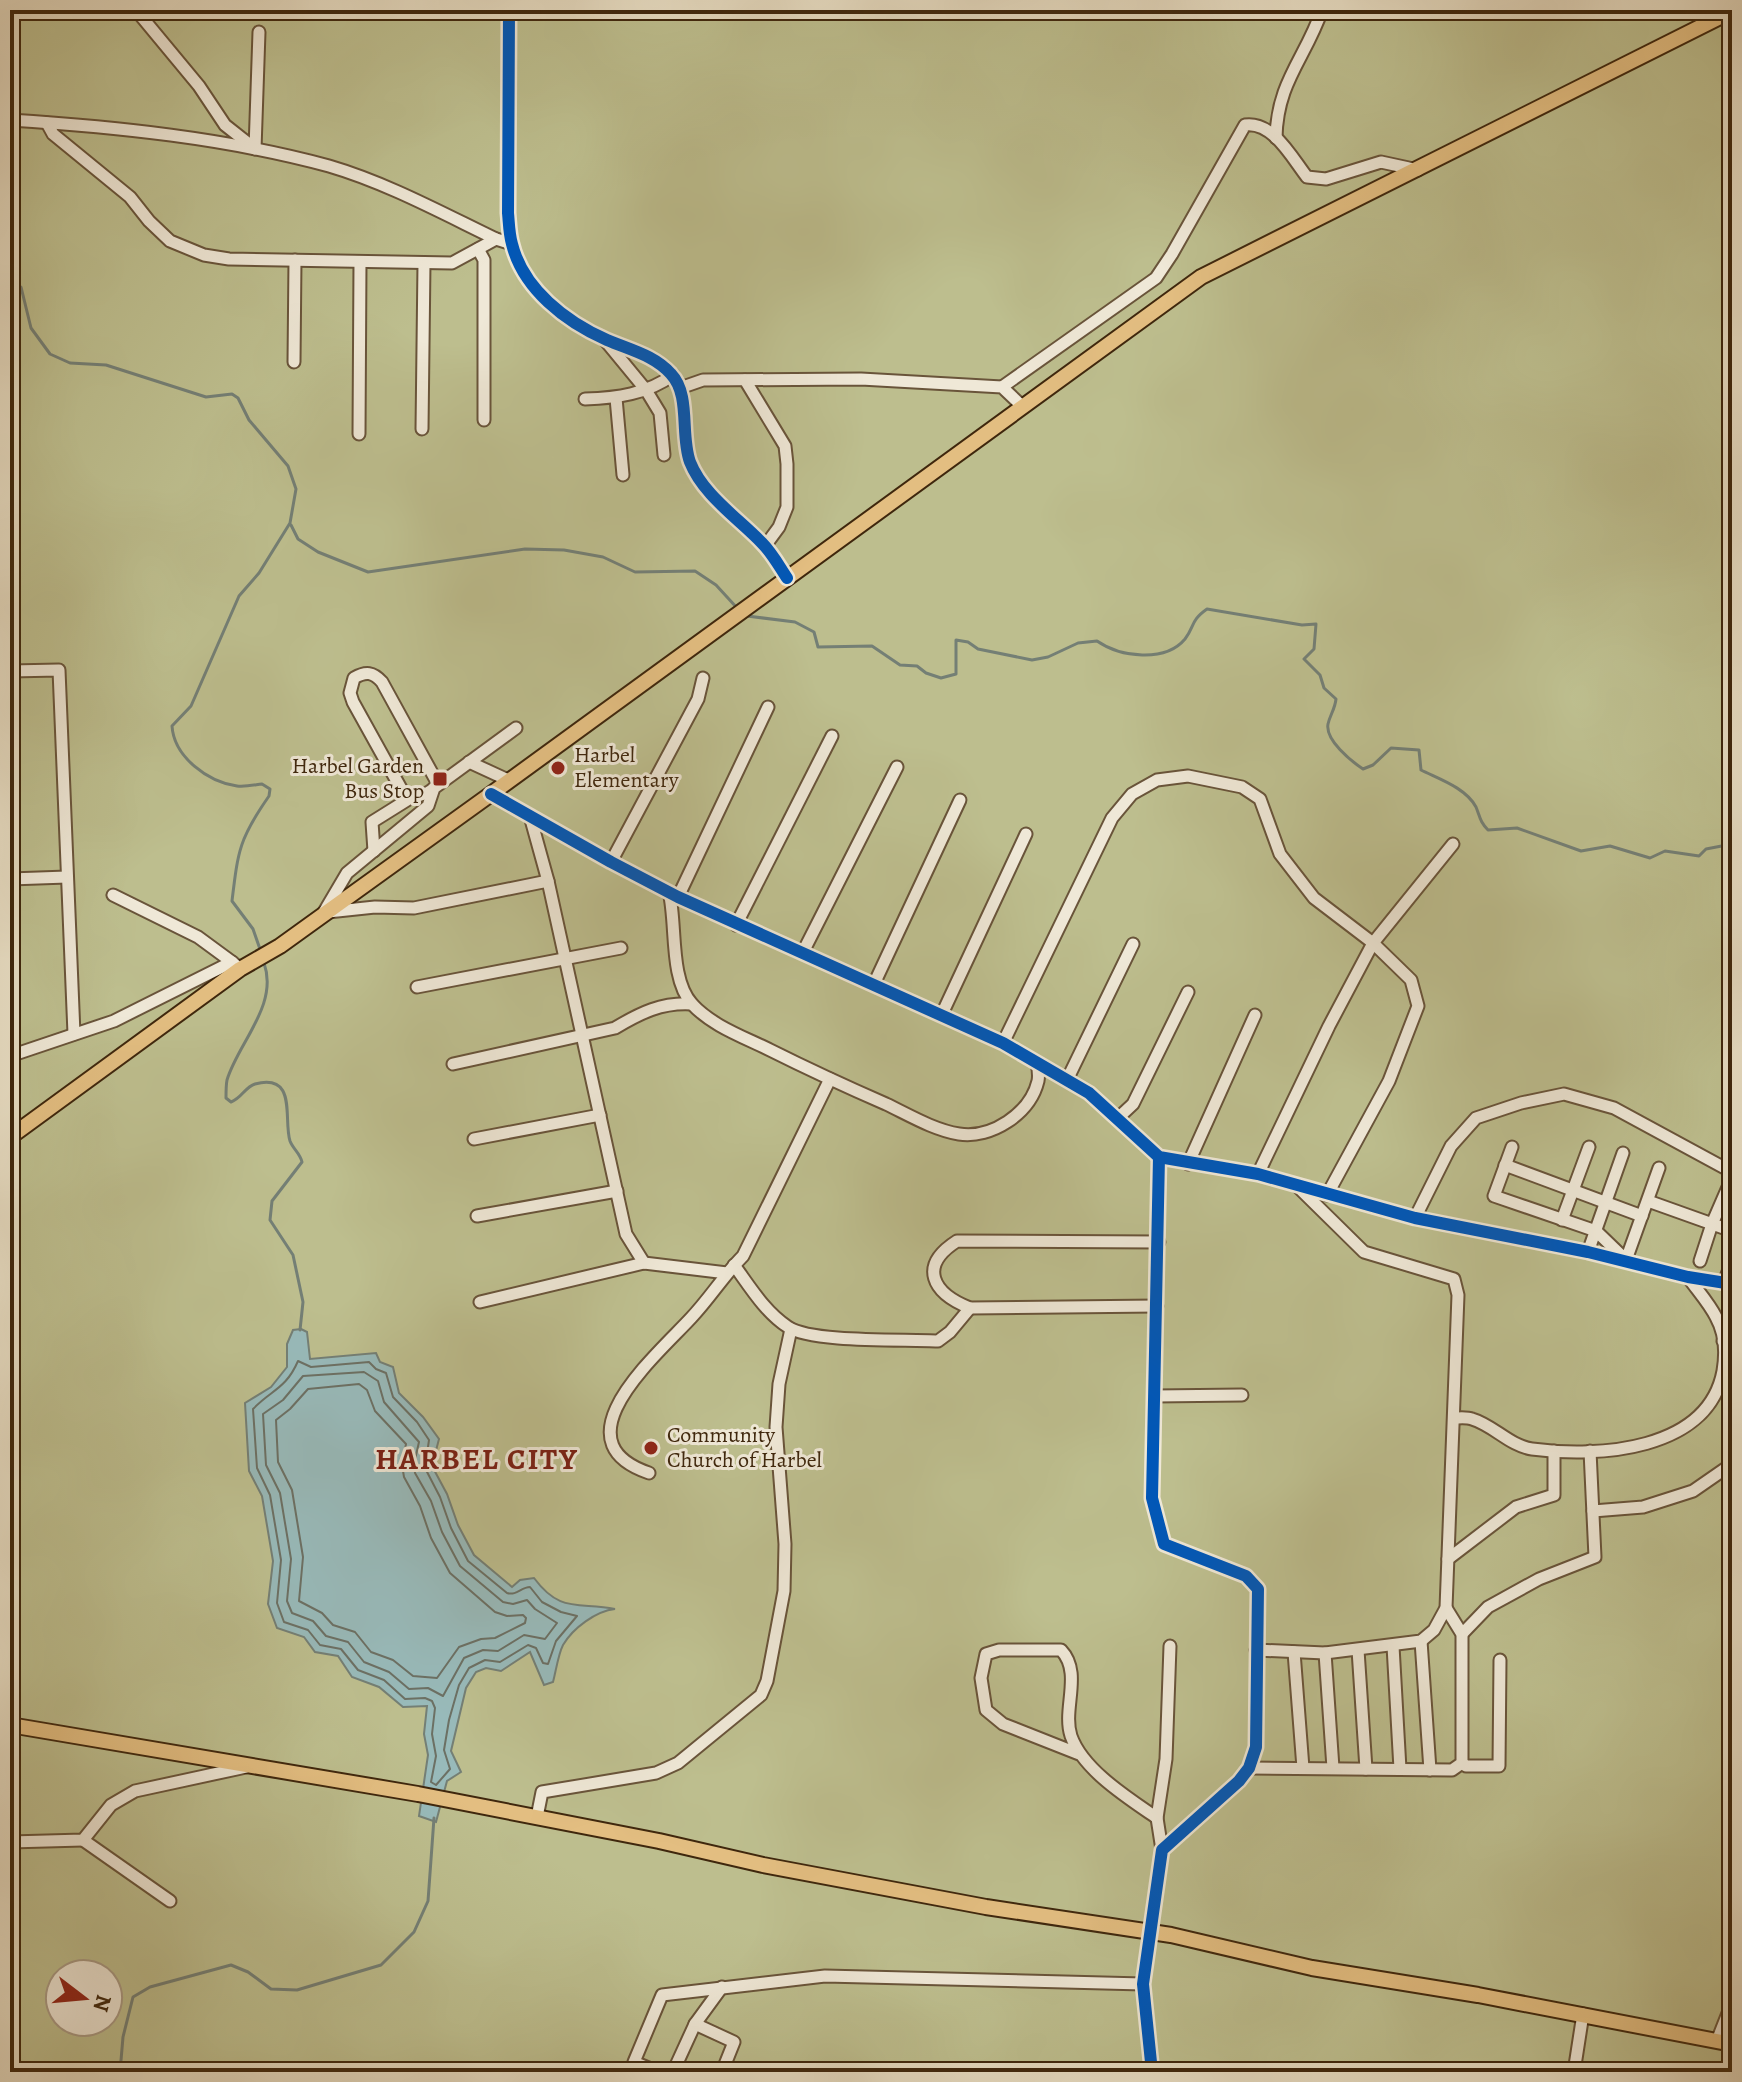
<svg xmlns="http://www.w3.org/2000/svg" width="1742" height="2082" viewBox="0 0 1742 2082" font-family="Alegreya,serif">
	<rect width="100%" height="100%" fill="#e6dcc2"/>
	<filter id="stains"><feTurbulence type="fractalNoise" baseFrequency=".0025" numOctaves="4"/><feColorMatrix values="0 0 0 0 .2 0 0 0 0 .09 0 0 0 0 .02 0 0 0 .5 -.17"/></filter>
	<radialGradient id="worn" r=".72"><stop offset=".6" stop-color="#630" stop-opacity="0"/><stop offset="1" stop-color="#630" stop-opacity=".3"/></radialGradient>
	<path fill="#bdbe8e" stroke="#7e724e" stroke-width="2" fill-rule="evenodd" d="M10 10H1732V2072H10ZM60 1974H108V2022H60Z"/>
	<path fill="#98baba" stroke="#747f75" stroke-width="2" d="M301 1329 307 1332 310 1359 376 1353 380 1362 393 1367 399 1393 423 1417 439 1439 432 1466 447 1494 458 1525 474 1555 512 1587 520 1580 534 1578C560 1613 577 1602 615 1609 596 1611 573 1628 563 1645 558 1655 556 1671 553 1682L544 1685 530 1652 501 1671 486 1668 476 1672 466 1688 451 1751 461 1772 447 1781 436 1822 419 1816 428 1755 424 1734 427 1706 403 1707 379 1687 352 1677 338 1656 315 1652 304 1637 277 1628 268 1604 273 1561 262 1496 249 1471 245 1403 271 1387 287 1367V1344L293 1330Z"/>
	<g fill="none" stroke-linecap="round" stroke-linejoin="round">
		<g stroke="#6c7064" stroke-width="2">
			<path d="M298 1361 311 1367 369 1362 376 1369 386 1373 393 1397 417 1422 429 1440 425 1468 440 1497 451 1528 468 1561 507 1593C517 1596 521 1587 530 1587L542 1602 561 1612 577 1616 556 1641 548 1664 543 1663 536 1648 528 1645 500 1662 485 1660 469 1668 459 1685 449 1720 444 1750 450 1769 436 1785 431 1782 436 1756 432 1734 435 1708 432 1701 425 1698 405 1699 384 1680 358 1670 341 1649 320 1645 308 1630 284 1622 277 1603 281 1560 270 1495 257 1468 253 1409C271 1390 286 1389 298 1361Z"/>
			<polygon points="364,1372 378,1381 384,1402 419,1442 414,1464 415,1473 431,1501 442,1532 460,1566 503,1602 513,1604 527,1600 535,1609 557,1623 545,1639 524,1635 498,1651 483,1650 464,1658 443,1696 428,1688 409,1689 389,1672 364,1662 348,1642 326,1636 313,1621 292,1613 287,1601 291,1559 280,1493 266,1465 263,1414 283,1400 303,1376"/>
			<polygon points="359,1384 367,1390 375,1411 406,1444 402,1465 404,1477 420,1506 431,1538 450,1573 495,1612 507,1616 523,1615 526,1618 525,1623 495,1638 481,1639 459,1647 437,1678 413,1676 393,1660 371,1652 355,1632 333,1625 322,1613 299,1601 303,1557 292,1490 278,1462 276,1420 290,1409 308,1389"/>
		</g>
		<g stroke="#747f75" stroke-width="3">
			<path d="M10 282 21 287 31 328 50 354 70 363 106 365 206 397 232 394 238 398 249 420 288 466 296 489 290 523 259 573 239 596 191 706 172 726C174 757 208 782 237 786 245 787 254 785 262 784L270 789 269 796C239 839 238 851 232 901L253 929 261 952"/>
			<polyline points="291,525 298,539 318,552 368,572 525,549 564,550 603,557 635,572 695,571 716,585 738,609"/>
			<path d="M747 616 795 622 814 632 818 647 872 646 900 665 917 666 926 673 941 678 956 674V640L968 642 978 649 1032 660 1048 657 1078 643 1097 641C1120 657 1165 663 1185 639 1195 626 1190 621 1207 609L1302 625 1316 624 1314 649 1304 659 1320 675 1324 688 1336 699C1335 709 1330 715 1328 724 1325 740 1351 761 1363 769L1373 765 1391 748 1419 750 1421 770C1439 779 1466 788 1476 807 1480 817 1480 822 1488 830L1517 828 1581 851 1610 846 1650 858 1665 851 1699 856 1706 849 1732 844"/>
			<path d="M264 963C279 1005 238 1043 227 1080 226 1085 226 1093 226 1098L231 1102C242 1098 245 1087 255 1084 298 1073 283 1119 290 1141 293 1149 300 1153 302 1162L272 1201 270 1220 293 1255 303 1302 300 1330"/>
			<polyline points="120,2072 123,2037 133,1997 150,1987 231,1965 248,1972 271,1989 297,1990 381,1965 414,1932 428,1901 434,1818"/>
		</g>
		<g stroke="#69543a" stroke-width="15">
			<g id="minor">
				<polyline points="136,10 199,86 225,125 254,148"/>
				<path d="M509 10 508 213C509 223 509 234 512 244 523 289 566 322 607 340 630 350 654 355 671 374 691 395 680 435 690 462 703 495 738 518 762 543 772 553 779 566 787 578"/>
				<path d="M10 120C117 127 226 138 329 166 387 183 442 213 496 239"/>
				<polyline points="47,123 53,134 130,197 149,221 170,241 204,255 229,259 452,263 496,239 512,244"/>
				<path d="M1276 138C1277 82 1305 59 1322 10"/>
				<polyline points="255,149 259,32"/>
				<polyline points="478,249 484,260 484,420"/>
				<polyline points="604,339 646,390 660,413 664,455"/>
				<polyline points="294,362 295,260"/>
				<polyline points="745,380 785,446 787,464 787,507 779,527 765,546"/>
				<path d="M1002 387 1156 278 1172 254 1245 125C1273 121 1292 158 1307 177L1326 179 1381 162 1418 170"/>
				<polyline points="680,388 703,380 861,379 1002,387 1022,406"/>
				<polyline points="616,398 623,475"/>
				<path d="M585 399C617 398 647 394 673 375"/>
				<polyline points="422,429 424,263"/>
				<polyline points="359,434 360,262"/>
				<polyline points="10,671 59,670 74,1034"/>
				<polyline points="469,762 508,780"/>
				<path d="M434 788C425 796 416 798 404 794L353 702 350 693 354 678C366 671 373 672 382 682L438 784"/>
				<polyline points="491,794 611,862 678,897 1003,1043 1089,1093 1159,1157 1258,1174 1415,1218 1588,1252 1688,1277 1732,1284"/>
				<polyline points="530,816 548,881 626,1234 644,1263"/>
				<polyline points="374,851 372,822 412,797"/>
				<polyline points="611,862 698,699 703,678"/>
				<polyline points="10,879 67,877"/>
				<path d="M669 892C677 924 669 978 692 1004 712 1026 744 1037 770 1050 808 1069 847 1087 886 1104 909 1115 934 1130 959 1134 991 1139 1030 1114 1038 1081 1039 1076 1038 1068 1037 1063"/>
				<polyline points="113,895 198,937 232,962"/>
				<polyline points="678,897 768,707"/>
				<polyline points="324,912 347,873 428,806 434,788 516,728"/>
				<polyline points="328,912 375,907 414,908 548,881"/>
				<polyline points="736,925 832,736"/>
				<polyline points="803,952 897,767"/>
				<polyline points="874,984 960,800"/>
				<polyline points="417,987 621,948"/>
				<polyline points="942,1014 1026,834"/>
				<polyline points="1003,1043 1112,818 1132,794 1157,780 1188,776 1242,787 1260,799 1280,854 1314,898 1373,943 1411,980 1418,1006 1389,1081 1327,1195"/>
				<polyline points="10,1056 114,1021 232,962 240,969"/>
				<path d="M453 1064 615 1028C640 1013 662 1002 692 1004"/>
				<polyline points="1067,1080 1133,944"/>
				<polyline points="1118,1118 1133,1104 1188,992"/>
				<polyline points="474,1139 600,1115"/>
				<polyline points="1512,1147 1494,1196 1596,1231 1626,1260 1659,1168"/>
				<polyline points="1188,1164 1255,1015"/>
				<polyline points="1505,1165 1642,1216"/>
				<polyline points="1258,1174 1329,1026 1373,943 1453,844"/>
				<polyline points="1648,1201 1732,1231"/>
				<polyline points="477,1216 617,1191"/>
				<polyline points="1415,1218 1451,1146 1476,1118 1521,1103 1564,1094 1614,1108 1732,1172"/>
				<polyline points="1562,1220 1589,1147"/>
				<polyline points="1588,1252 1623,1153"/>
				<polyline points="1700,1261 1712,1224 1732,1178"/>
				<path d="M734 1265C750 1287 765 1312 788 1327 812 1343 905 1339 938 1341L950 1332 970 1308"/>
				<polyline points="1724,1282 1732,1262"/>
				<polyline points="480,1302 644,1263 727,1273"/>
				<path d="M1157 1306 970 1308C932 1293 918 1266 957 1241L1159 1242"/>
				<polyline points="1723,1341 1732,1325"/>
				<polyline points="1155,1396 1242,1395"/>
				<path d="M1454 1418C1459 1418 1467 1417 1472 1419 1493 1425 1510 1446 1532 1449 1598 1458 1708 1451 1723 1371 1726 1353 1725 1333 1716 1317 1709 1303 1697 1290 1688 1277"/>
				<path d="M649 1473C555 1441 657 1355 691 1318 710 1298 724 1275 743 1256L830 1079"/>
				<polyline points="1593,1511 1643,1507 1693,1491 1732,1464"/>
				<polyline points="1448,1559 1516,1507 1554,1495 1554,1451"/>
				<polyline points="1462,1634 1488,1607 1539,1579 1595,1557 1590,1451"/>
				<polyline points="1421,1641 1430,1770"/>
				<polyline points="1393,1646 1400,1769"/>
				<polyline points="1256,1650 1325,1653 1421,1641 1434,1630 1446,1608 1458,1295 1454,1279 1364,1252 1298,1187"/>
				<polyline points="1358,1650 1366,1769"/>
				<polyline points="1294,1652 1303,1768"/>
				<polyline points="1325,1653 1333,1768"/>
				<path d="M1079 1754 1003 1724 986 1710 981 1678 986 1654 999 1650H1061C1083 1673 1062 1709 1071 1736 1083 1770 1128 1798 1157 1818"/>
				<polyline points="1462,1763 1466,1766 1499,1766 1500,1660"/>
				<polyline points="1249,1768 1452,1770 1462,1763 1462,1634 1446,1608"/>
				<polyline points="537,1817 542,1792 656,1773 678,1763 761,1695 767,1681 784,1591 785,1544 776,1427 779,1384 791,1329"/>
				<polyline points="83,1840 170,1901"/>
				<polyline points="10,1842 83,1840 111,1805 135,1791 246,1767"/>
				<polyline points="1162,1850 1157,1818 1166,1759 1170,1646"/>
				<polyline points="695,2024 734,2042 722,2072"/>
				<polyline points="1717,2041 1732,2003"/>
				<polyline points="658,2072 634,2062 662,1995 825,1976 1143,1984"/>
				<polyline points="673,2072 695,2024 722,1987"/>
				<polyline points="1152,2072 1143,1984 1162,1850 1239,1781 1249,1768 1256,1747 1258,1589 1246,1576 1164,1544 1152,1498 1159,1157"/>
				<polyline points="1574,2072 1583,2014"/>
			</g>
		</g>
		<g stroke="#3f270d" stroke-width="18">
			<g id="major">
				<polyline points="10,1137 240,969 280,946 491,794 1201,277 1732,11"/>
				<polyline points="10,1725 418,1794 659,1841 763,1865 986,1907 1171,1935 1312,1968 1478,1995 1732,2044"/>
			</g>
		</g>
		<use href="#minor" stroke="#efe8d7" stroke-width="11"/>
		<use href="#major" stroke="#e3be81" stroke-width="14"/>
		<g stroke="#efe8d7" stroke-width="17">
			<g id="cycleway">
				<path d="M509 10 508 213C509 223 509 234 512 244 523 289 566 322 607 340 630 350 654 355 671 374 691 395 680 435 690 462 703 495 738 518 762 543 772 553 779 566 787 578"/>
				<polyline points="491,794 611,862 678,897 1003,1043 1089,1093 1159,1157 1258,1174 1415,1218 1588,1252 1688,1277 1732,1284"/>
				<polyline points="1152,2072 1143,1984 1162,1850 1239,1781 1249,1768 1256,1747 1258,1589 1246,1576 1164,1544 1152,1498 1159,1157"/>
			</g>
		</g>
		<use href="#cycleway" stroke="#0057b8" stroke-width="12"/>
	</g>
	<g fill="#8f2418" stroke="#efe8d7" stroke-width="3">
		<circle cx="558" cy="768" r="8"/>
		<rect x="432" y="771" width="16" height="16" rx="4"/>
		<circle cx="651" cy="1448" r="8"/>
	</g>
	<g text-anchor="middle" dominant-baseline="central" stroke-width="6" stroke-linejoin="round" paint-order="stroke">
		<g font-size="22" fill="#3f270d" stroke="#efe8d7" text-anchor="start">
			<text x="574" y="755">Harbel<tspan x="574" dy="25">Elementary</tspan></text>
			<text x="424" y="766" text-anchor="end">Harbel Garden<tspan x="424" dy="25">Bus Stop</tspan></text>
			<text x="667" y="1435">Community<tspan x="667" dy="25">Church of Harbel</tspan></text>
		</g>
		<g font-size="30" font-weight="bold" letter-spacing="2" fill="#7a1f14" stroke="#efe8d7">
			<text x="477" y="1459">HARBEL CITY</text>
		</g>
	</g>
	<rect width="1742" height="2082" fill="none" stroke="#e6dcc2" stroke-width="40"/>
	<rect x="12" y="12" width="1718" height="2058" fill="none" stroke="#3f270d" stroke-width="4"/>
	<rect x="20" y="20" width="1702" height="2042" fill="none" stroke="#3f270d" stroke-width="2"/>
	<g transform="translate(84 1998) rotate(106)"><circle r="38" fill="#efe8d7" stroke="#a99b86" stroke-width="2"/>
	<path d="M0-6L14 30L0 20L-14 30Z" fill="#8f2418"/>
	<text y="-12" font-size="22" font-weight="bold" text-anchor="middle" fill="#3f270d">N</text>
	</g>
	<rect width="100%" height="100%" filter="url(#stains)"/>
	<rect width="100%" height="100%" fill="url(#worn)"/>
</svg>
